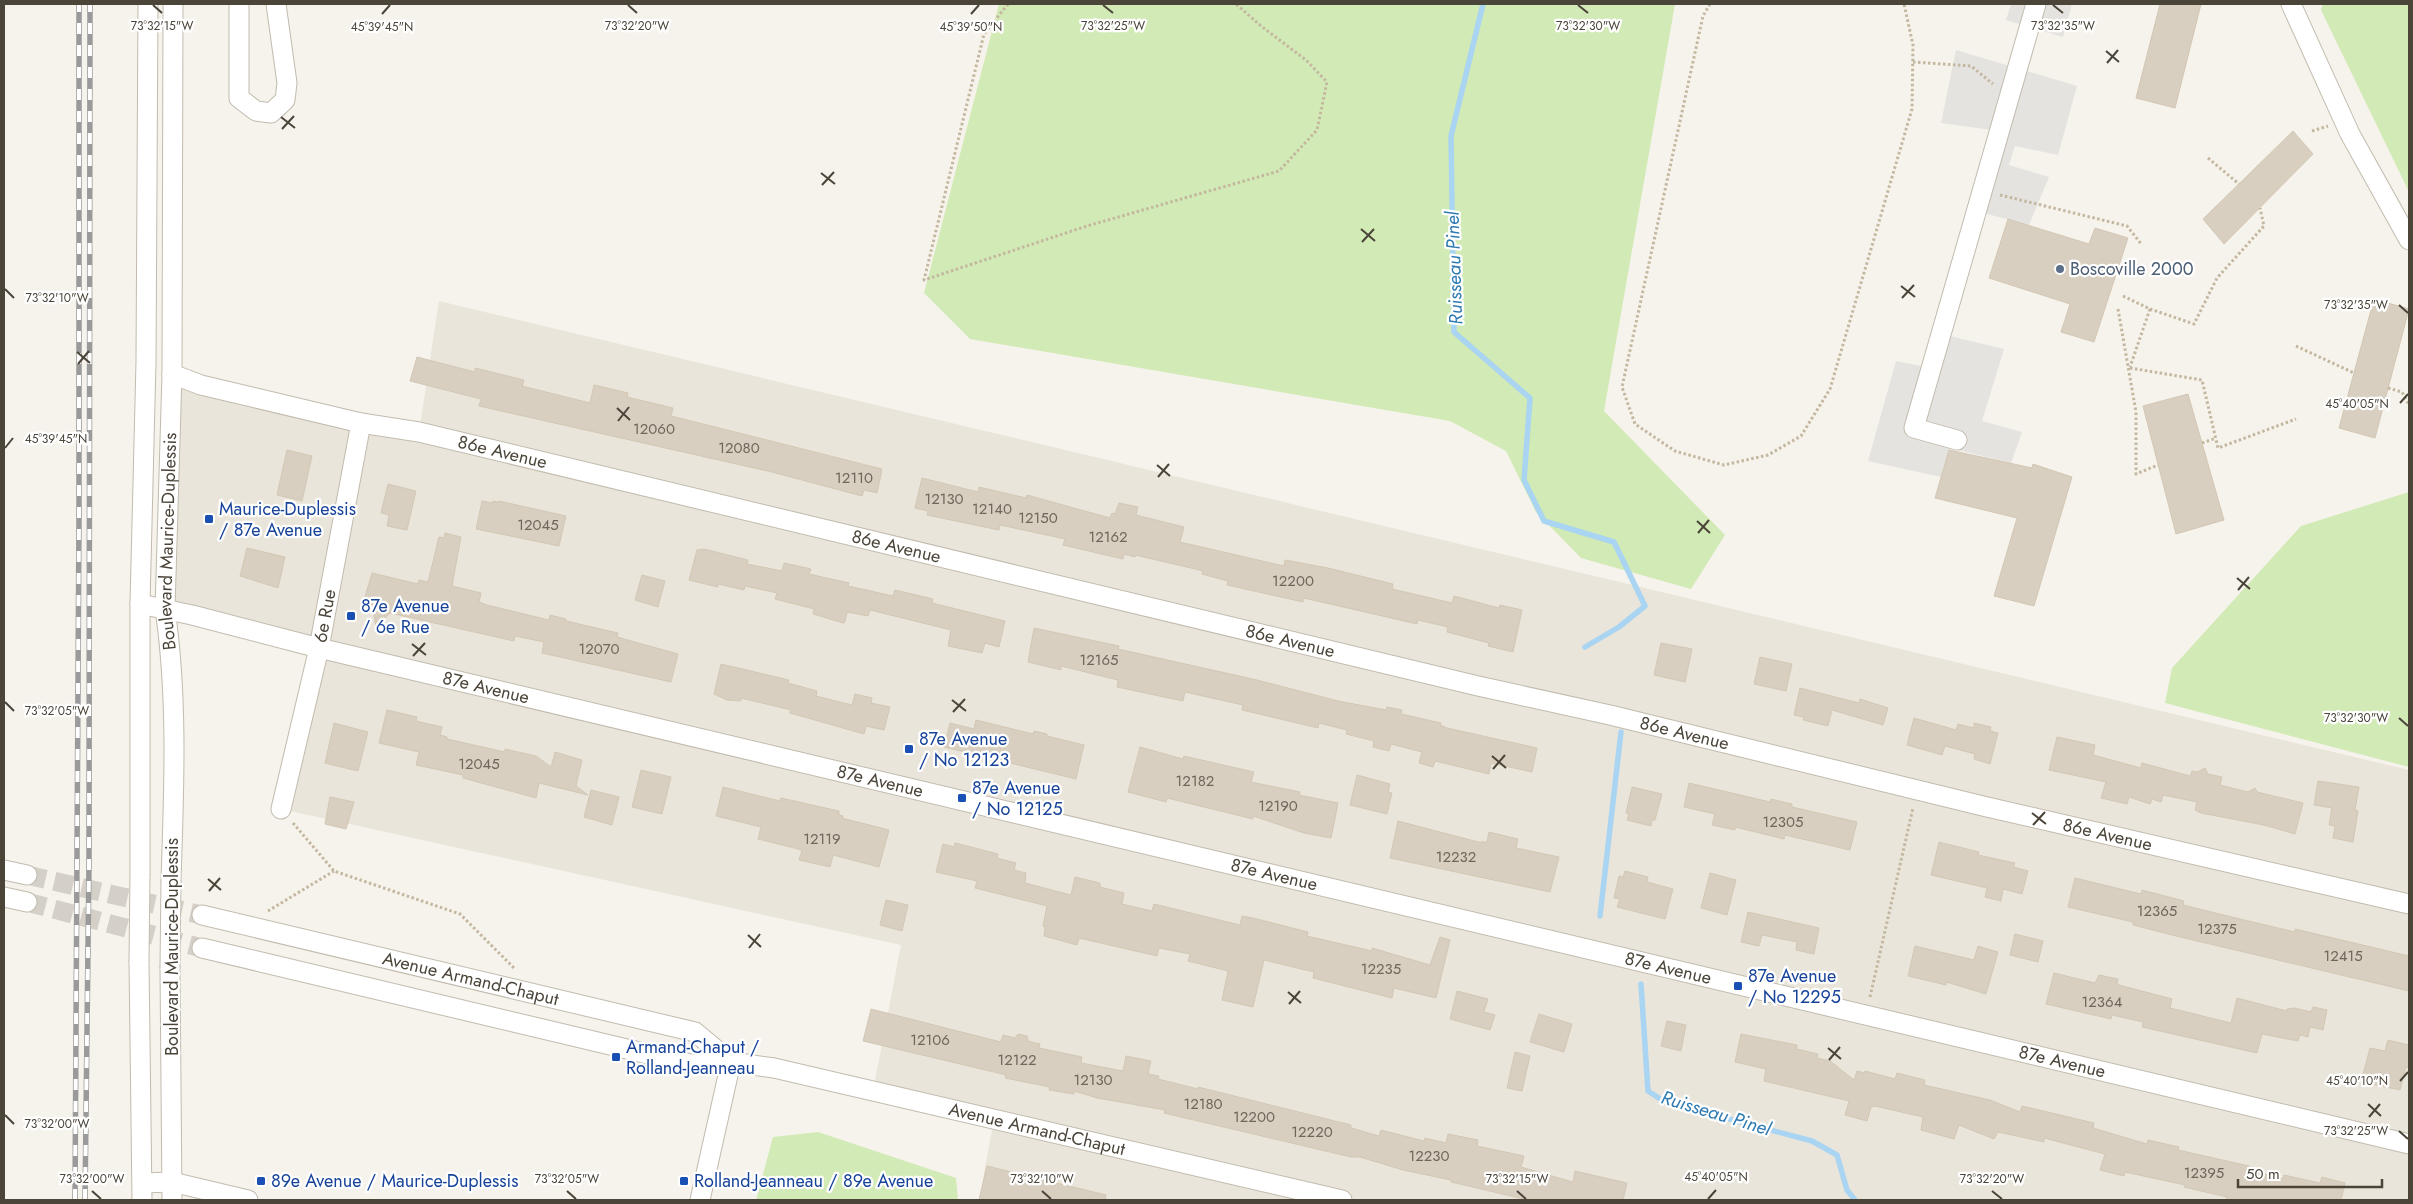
<svg xmlns="http://www.w3.org/2000/svg" width="2413" height="1204" viewBox="0 0 2413 1204" font-family="Jost,sans-serif">
	<rect width="100%" height="100%" fill="#f6f3ec"/>
	<polygon fill="#eae5da" points="439,301 2409,770 2409,1200 979,1200 994,1119 873,1091 901,945 281,809 319,648 165,609 172,374 419,432"/>
	<g fill="#d2eab5">
		<polygon points="999,4 1675,4 1604,411 1725,535 1691,589 1581,558 1536,512 1506,451 1450,421 970,339 924,293"/>
		<polygon points="2323,4 2409,4 2409,192 2321,10"/>
		<polygon points="2409,492 2409,767 2165,703 2172,668 2301,526"/>
		<polygon points="818,1132 956,1178 958,1200 756,1200 773,1137"/>
	</g>
	<g fill="#e5e3e0">
		<polygon points="2011,4 2072,4 2063,37 2006,20"/>
		<polygon points="1956,50 2077,86 2058,155 2015,146 2009,165 2049,177 2029,225 1976,211 1999,131 1941,123"/>
		<polygon points="1941,334 2004,349 1982,421 2022,432 2011,463 1950,448 1941,477 1868,461 1896,361 1931,368"/>
	</g>
	<g fill="none" stroke-linecap="round" stroke-linejoin="round">
		<g stroke="#a9d4f2" stroke-width="5.5">
			<polyline points="1483,4 1451,136 1454,332 1530,398 1524,480 1544,521 1614,542 1645,606 1619,627 1585,647"/>
			<polyline points="1600,916 1621,732"/>
			<polyline points="1641,984 1648,1091 1665,1102 1812,1141 1837,1155 1847,1190 1855,1200"/>
		</g>
	</g>
	<g fill="#d8cfc1" stroke="#d3c7b4">
		<polygon points="2160,4 2201,4 2175,108 2136,98"/>
		<polygon points="2293,131 2313,154 2224,244 2203,219"/>
		<polygon points="2008,219 2089,244 2095,228 2128,238 2094,342 2061,332 2070,304 1989,278"/>
		<polygon points="2374,299 2409,309 2375,438 2339,428"/>
		<polygon points="417,357 475,372 475,368 524,380 522,386 590,403 594,385 628,393 627,397 673,408 671,416 882,469 877,493 864,490 862,496 772,472 479,406 481,399 410,381"/>
		<polygon points="2188,394 2224,520 2176,534 2143,406"/>
		<polygon points="287,450 312,456 302,501 277,495"/>
		<polygon points="1949,450 2032,468 2033,464 2072,477 2034,606 1994,596 2017,518 1935,498"/>
		<polygon points="922,478 978,492 979,487 1026,498 1027,495 1110,518 1112,513 1115,514 1119,503 1138,507 1136,515 1184,527 1180,542 1284,566 1285,560 1328,568 1393,584 1392,589 1452,603 1454,596 1499,608 1500,605 1522,610 1513,652 1488,646 1489,643 1447,632 1448,627 1418,620 1417,624 1304,598 1303,602 1227,585 1228,581 1202,574 1203,571 1191,568 1135,555 1135,557 1124,554 1123,559 1063,545 1065,539 1000,525 999,530 927,515 928,511 915,508"/>
		<polygon points="388,484 416,491 407,530 387,526 389,515 381,513"/>
		<polygon points="482,501 493,503 493,501 498,502 499,501 566,516 559,546 476,529"/>
		<polygon points="445,533 461,537 452,586 481,593 479,602 487,605 549,620 550,615 566,619 566,621 618,633 617,637 678,654 671,682 542,653 544,642 515,636 514,641 390,613 376,627 373,609 362,607 372,573 418,584 419,580 428,582 439,537 444,538"/>
		<polygon points="247,548 285,557 278,588 240,576"/>
		<polygon points="704,549 748,560 747,564 782,571 784,563 811,569 809,574 849,583 848,586 893,596 895,590 933,599 932,603 1005,621 999,647 985,643 982,653 948,646 951,630 870,610 868,616 847,612 845,622 843,623 813,614 814,609 775,599 777,593 745,586 744,590 718,584 718,587 689,580 697,550"/>
		<polygon points="642,575 665,581 658,607 635,600"/>
		<polygon points="1034,628 1119,646 1118,649 1257,680 1338,701 1386,710 1387,707 1402,710 1401,714 1441,723 1440,725 1447,728 1537,748 1532,772 1491,763 1489,774 1435,761 1433,767 1419,763 1422,752 1391,744 1389,751 1373,747 1374,741 1346,734 1347,730 1319,723 1318,728 1242,710 1243,705 1185,692 1183,701 1117,687 1118,680 1061,666 1061,670 1028,662"/>
		<polygon points="1661,643 1692,649 1685,682 1654,675"/>
		<polygon points="1760,657 1792,664 1786,691 1754,684"/>
		<polygon points="721,664 789,680 788,683 817,691 816,696 852,705 855,694 872,698 871,703 890,707 884,730 866,726 864,734 790,713 791,710 741,698 741,701 727,700 714,694"/>
		<polygon points="1800,688 1859,703 1860,699 1888,708 1883,725 1832,710 1828,726 1803,720 1804,717 1794,715"/>
		<polygon points="387,710 417,717 416,721 442,727 440,735 447,737 447,739 505,752 505,749 536,756 551,767 555,752 582,760 576,786 588,795 539,783 536,798 463,778 463,775 416,765 419,752 379,743"/>
		<polygon points="1914,718 1956,730 1958,724 1974,728 1974,723 1991,727 1990,731 1998,733 1990,764 1974,759 1975,754 1945,746 1942,755 1907,745"/>
		<polygon points="976,720 1033,734 1034,731 1047,734 1047,736 1084,745 1076,779 944,747 950,723 974,729"/>
		<polygon points="334,723 368,732 358,771 325,763"/>
		<polygon points="2057,737 2095,745 2093,755 2141,768 2142,763 2190,776 2192,771 2197,772 2205,768 2208,774 2222,777 2220,785 2248,792 2255,788 2257,792 2303,803 2295,834 2264,825 2201,813 2195,810 2197,802 2163,795 2161,802 2152,799 2150,804 2129,797 2127,804 2101,798 2106,782 2049,770"/>
		<polygon points="1140,747 1183,759 1184,756 1254,772 1251,782 1300,792 1299,795 1338,803 1331,838 1304,833 1253,816 1253,819 1167,798 1166,802 1128,792"/>
		<polygon points="641,770 671,777 662,814 632,807"/>
		<polygon points="1357,775 1390,784 1388,792 1392,793 1387,814 1350,805"/>
		<polygon points="2318,781 2359,787 2355,810 2358,811 2353,842 2333,838 2335,826 2329,825 2332,808 2314,805"/>
		<polygon points="1689,783 1770,802 1771,799 1792,804 1792,807 1857,822 1850,850 1785,835 1784,839 1735,827 1735,830 1712,825 1715,814 1684,807"/>
		<polygon points="723,787 780,801 781,798 839,811 839,815 843,816 842,818 889,830 879,867 833,855 830,867 799,860 802,850 758,839 761,827 716,816"/>
		<polygon points="1632,787 1662,794 1655,820 1652,820 1651,826 1627,820 1629,814 1626,813"/>
		<polygon points="591,790 619,797 612,825 584,817"/>
		<polygon points="330,797 354,802 346,829 325,824"/>
		<polygon points="1398,821 1478,842 1487,842 1489,832 1518,839 1516,848 1559,857 1550,892 1390,858"/>
		<polygon points="1939,842 1979,852 1978,855 2015,863 2013,867 2028,871 2022,894 2003,889 2001,901 1985,897 1987,888 1931,875"/>
		<polygon points="955,843 998,854 997,858 1016,863 1014,870 1026,873 1025,883 1071,895 1075,877 1100,883 1100,887 1124,893 1122,904 1152,911 1154,904 1240,925 1242,916 1253,918 1308,932 1307,936 1372,951 1372,948 1430,965 1440,937 1450,940 1436,998 1394,988 1392,998 1313,978 1314,972 1264,960 1253,1007 1222,1000 1228,971 1188,961 1190,954 1159,948 1157,956 1079,938 1077,945 1044,936 1045,927 1043,926 1047,906 975,888 977,881 936,872 943,844 954,847"/>
		<polygon points="1625,871 1648,877 1647,882 1673,889 1665,919 1617,907 1620,899 1614,898 1619,876 1623,877"/>
		<polygon points="1710,873 1736,880 1727,915 1701,908"/>
		<polygon points="2075,878 2141,894 2142,890 2184,901 2183,905 2240,919 2295,932 2295,929 2409,956 2409,991 2176,936 2133,925 2133,922 2068,907"/>
		<polygon points="886,900 908,905 902,931 880,925"/>
		<polygon points="1748,912 1819,928 1814,954 1796,950 1797,942 1762,935 1759,946 1741,942"/>
		<polygon points="2015,934 2043,941 2038,962 2010,955"/>
		<polygon points="1915,946 1974,960 1978,946 1998,952 1986,994 1946,982 1946,985 1908,976"/>
		<polygon points="2054,973 2095,983 2099,975 2118,979 2117,984 2119,985 2172,999 2170,1008 2231,1023 2237,998 2287,1011 2287,1009 2294,1008 2311,1012 2313,1007 2327,1010 2323,1030 2310,1027 2308,1037 2300,1035 2298,1041 2262,1034 2257,1053 2142,1027 2143,1022 2112,1015 2111,1019 2046,1004"/>
		<polygon points="1457,991 1488,999 1484,1012 1495,1015 1490,1030 1450,1019"/>
		<polygon points="871,1009 1001,1042 1003,1035 1015,1038 1018,1034 1027,1036 1028,1041 1040,1044 1039,1048 1082,1057 1081,1063 1123,1071 1126,1056 1151,1061 1148,1074 1159,1076 1158,1079 1198,1089 1198,1087 1351,1125 1351,1128 1379,1136 1381,1130 1424,1141 1425,1138 1446,1143 1448,1134 1478,1140 1477,1146 1524,1156 1521,1167 1573,1182 1575,1171 1627,1183 1623,1200 1528,1200 1451,1182 1451,1180 1403,1170 1360,1157 1351,1157 1164,1113 1165,1110 1097,1098 1074,1091 1074,1094 1049,1090 1050,1087 1005,1078 1006,1075 994,1072 863,1041"/>
		<polygon points="1539,1014 1572,1024 1564,1052 1530,1042"/>
		<polygon points="1667,1021 1686,1025 1681,1051 1661,1046"/>
		<polygon points="1741,1034 1797,1045 1797,1049 1818,1054 1817,1058 1830,1061 1854,1080 1857,1071 1864,1073 1865,1071 1895,1079 1897,1073 1925,1080 1924,1085 1990,1100 2020,1112 2022,1106 2094,1123 2093,1128 2147,1144 2148,1140 2179,1147 2178,1150 2249,1166 2248,1170 2283,1179 2284,1175 2320,1183 2322,1177 2345,1183 2341,1200 2226,1200 2227,1197 2184,1187 2185,1185 2125,1172 2124,1176 2100,1170 2105,1154 2044,1138 2044,1142 1998,1132 1994,1139 1959,1125 1954,1139 1921,1130 1923,1117 1875,1106 1871,1107 1867,1121 1845,1115 1849,1101 1764,1081 1766,1069 1735,1062"/>
		<polygon points="2388,1040 2409,1045 2409,1068 2406,1067 2400,1090 2361,1082 2370,1048 2385,1051"/>
		<polygon points="1515,1052 1530,1056 1522,1091 1507,1088"/>
		<polygon points="987,1166 1106,1195 1105,1200 979,1200"/>
	</g>
	<g fill="none" stroke-linecap="round" stroke-linejoin="round">
		<g stroke="#d4d0c8" stroke-width="19" stroke-dasharray="19 9" stroke-linecap="butt">
			<polyline points="27,875 202,915"/>
			<polyline points="27,902 202,948"/>
		</g>
		<g stroke="#c2bbae" stroke-width="21">
			<g id="minor">
				<polyline points="239,4 239,98 256,111 271,113 285,100 287,83 276,4"/>
				<polyline points="2291,4 2350,134 2409,240"/>
				<path id="s1" d="M172 374 201 385 361 423 419 432 1478 686 1610 715 1987 807 2409 904"/>
				<polyline points="1957,440 1914,428 2036,4"/>
				<path id="s2" d="M140 604 192 615 319 648 2409 1144"/>
				<path id="s3" d="M281 809 319 648 361 423"/>
				<polyline points="4,870 27,875"/>
				<polyline points="140,873 140,604 146,362 148,4"/>
				<path id="s4" d="M171 880C174 790 178 698 165 609L172 374 173 4"/>
				<polyline points="4,897 27,902"/>
				<path id="s5" d="M202 915 695 1032 731 1062"/>
				<path id="s6" d="M202 948 690 1064 731 1062 774 1068 1342 1200"/>
				<polyline points="139,962 142,1200"/>
				<polyline points="170,968 172,1200"/>
				<polyline points="143,1183 172,1182 248,1200"/>
				<polyline points="700,1200 731,1062"/>
			</g>
		</g>
		<g stroke="#c4b79f" stroke-width="3" stroke-dasharray="2.5 2.5" stroke-linecap="butt">
			<polyline points="1008,4 984,34 924,280 1087,226 1279,171 1317,130 1327,82 1306,60 1261,26 1236,4"/>
			<polyline points="1710,4 1703,16 1622,387 1635,424 1675,451 1724,465 1768,455 1801,436 1830,389 1912,109 1913,45 1904,4"/>
			<polyline points="1913,62 1971,66 1993,84"/>
			<polyline points="2312,131 2328,126"/>
			<polyline points="2208,158 2239,184"/>
			<polyline points="2000,195 2127,226 2142,245"/>
			<polyline points="2123,296 2150,309 2130,367"/>
			<polyline points="2118,309 2136,412 2136,474 2158,465"/>
			<polyline points="2150,309 2194,324 2217,278 2264,226 2260,208"/>
			<polyline points="2296,346 2354,373"/>
			<polyline points="2130,368 2202,380 2218,448 2296,419"/>
			<polyline points="2388,388 2402,392 2409,405"/>
			<polyline points="2202,443 2216,438"/>
			<polyline points="293,823 334,871 460,914 515,969"/>
			<polyline points="268,911 334,871"/>
			<polyline points="1870,997 1913,808"/>
		</g>
		<use href="#minor" stroke="#fff" stroke-width="19"/>
		<g stroke="#9a9a9a" stroke-width="5.5">
			<g id="rail">
				<polyline points="75,1200 79,515 79,4"/>
				<polyline points="85,1200 89,864 90,4"/>
			</g>
		</g>
		<use href="#rail" stroke="#fff" stroke-width="4" stroke-dasharray="11" stroke-linecap="butt"/>
		<g stroke="#c2bbae" stroke-width="21" stroke-linecap="butt">
			<g id="minor-bridge">
				<polyline points="139,962 140,873"/>
				<polyline points="170,968 171,880"/>
			</g>
		</g>
		<use href="#minor-bridge" stroke="#fff" stroke-width="19"/>
	</g>
	<path fill="none" stroke="#4b4439" stroke-width="2" d="M153 5 162 13M628 5 637 13M1103 5 1113 13M1578 5 1588 13M2053 5 2063 13M382 14 390 5M971 14 979 5M2106 51 2119 62M2107 63 2118 50M281 117 295 128M282 129 294 116M821 173 835 184M822 185 834 172M1361 229 1375 241M1362 242 1374 229M1901 286 1915 297M5 289 14 298M1902 298 1914 285M2399 305 2408 313M77 352 90 363M78 364 89 351M2400 403 2408 394M617 408 630 420M618 421 629 407M5 448 13 438M1157 465 1170 476M1158 477 1169 464M1697 521 1710 533M1698 533 1709 520M2237 578 2250 589M2238 590 2249 577M412 644 426 655M413 656 425 643M952 700 966 711M5 702 14 711M953 712 965 699M2399 718 2408 726M1492 756 1506 768M1493 769 1505 755M2032 813 2046 824M2033 825 2045 812M208 879 221 890M209 891 220 878M748 935 761 947M749 948 760 934M1288 992 1301 1003M1289 1004 1300 991M1828 1048 1841 1059M1829 1060 1840 1047M2400 1081 2408 1072M2368 1104 2381 1116M5 1115 14 1124M2369 1117 2380 1104M2399 1131 2408 1139M92 1191 101 1199M567 1191 576 1199M1042 1191 1051 1199M1517 1191 1526 1199M1992 1191 2002 1199M1708 1199 1716 1190"/>
	<circle fill="#5c6f8a" stroke="#fff" stroke-width="2" cx="2060" cy="269" r="5"/>
	<g fill="#1a4fb4" stroke="#fff" stroke-width="2">
		<rect x="204" y="514" width="10" height="10" rx="2.5"/>
		<rect x="346" y="611" width="10" height="10" rx="2.5"/>
		<rect x="904" y="744" width="10" height="10" rx="2.5"/>
		<rect x="957" y="793" width="10" height="10" rx="2.5"/>
		<rect x="1733" y="981" width="10" height="10" rx="2.5"/>
		<rect x="611" y="1052" width="10" height="10" rx="2.5"/>
		<rect x="256" y="1176" width="10" height="10" rx="2.5"/>
		<rect x="679" y="1176" width="10" height="10" rx="2.5"/>
	</g>
	<g text-anchor="middle" dominant-baseline="central" stroke-width="4.5" stroke-linejoin="round" paint-order="stroke">
		<g font-size="15" fill="#6e675b">
			<text x="654" y="429">12060</text>
			<text x="739" y="448">12080</text>
			<text x="854" y="478">12110</text>
			<text x="944" y="499">12130</text>
			<text x="992" y="509">12140</text>
			<text x="1038" y="518">12150</text>
			<text x="538" y="525">12045</text>
			<text x="1108" y="537">12162</text>
			<text x="1293" y="581">12200</text>
			<text x="599" y="649">12070</text>
			<text x="1099" y="660">12165</text>
			<text x="479" y="764">12045</text>
			<text x="1195" y="781">12182</text>
			<text x="1278" y="806">12190</text>
			<text x="1783" y="822">12305</text>
			<text x="822" y="839">12119</text>
			<text x="1456" y="857">12232</text>
			<text x="2157" y="911">12365</text>
			<text x="2217" y="929">12375</text>
			<text x="2343" y="956">12415</text>
			<text x="1381" y="969">12235</text>
			<text x="2102" y="1002">12364</text>
			<text x="930" y="1040">12106</text>
			<text x="1017" y="1060">12122</text>
			<text x="1093" y="1080">12130</text>
			<text x="1203" y="1104">12180</text>
			<text x="1254" y="1117">12200</text>
			<text x="1312" y="1132">12220</text>
			<text x="1429" y="1156">12230</text>
			<text x="2204" y="1173">12395</text>
		</g>
		<g font-size="18" fill="#4e5e75" stroke="#fff" text-anchor="start">
			<text x="2070" y="269">Boscoville 2000</text>
		</g>
		<g font-size="18" fill="#4b4439" stroke="#fff">
			<text stroke="none"><textPath href="#s1" startOffset="340">86e Avenue</textPath></text>
			<text stroke="none"><textPath href="#s4" startOffset="339">Boulevard Maurice-Duplessis</textPath></text>
			<text stroke="none"><textPath href="#s1" startOffset="745">86e Avenue</textPath></text>
			<text stroke="none"><textPath href="#s3" startOffset="198">6e Rue</textPath></text>
			<text stroke="none"><textPath href="#s1" startOffset="1150">86e Avenue</textPath></text>
			<text stroke="none"><textPath href="#s2" startOffset="356">87e Avenue</textPath></text>
			<text stroke="none"><textPath href="#s1" startOffset="1555">86e Avenue</textPath></text>
			<text stroke="none"><textPath href="#s2" startOffset="761">87e Avenue</textPath></text>
			<text stroke="none"><textPath href="#s1" startOffset="1990">86e Avenue</textPath></text>
			<text stroke="none"><textPath href="#s2" startOffset="1166">87e Avenue</textPath></text>
			<text transform="translate(172 947) rotate(-90)">Boulevard Maurice-Duplessis</text>
			<text stroke="none"><textPath href="#s2" startOffset="1571">87e Avenue</textPath></text>
			<text stroke="none"><textPath href="#s5" startOffset="276">Avenue Armand-Chaput</textPath></text>
			<text stroke="none"><textPath href="#s2" startOffset="1976">87e Avenue</textPath></text>
			<text stroke="none"><textPath href="#s6" startOffset="856">Avenue Armand-Chaput</textPath></text>
		</g>
		<g font-size="18" fill="#164399" stroke="#fff" text-anchor="start">
			<text x="219" y="509">Maurice-Duplessis<tspan x="219" dy="21">/ 87e Avenue</tspan></text>
			<text x="361" y="606">87e Avenue<tspan x="361" dy="21">/ 6e Rue</tspan></text>
			<text x="919" y="739">87e Avenue<tspan x="919" dy="21">/ No 12123</tspan></text>
			<text x="972" y="788">87e Avenue<tspan x="972" dy="21">/ No 12125</tspan></text>
			<text x="1748" y="976">87e Avenue<tspan x="1748" dy="21">/ No 12295</tspan></text>
			<text x="626" y="1047">Armand-Chaput /<tspan x="626" dy="21">Rolland-Jeanneau</tspan></text>
			<text x="271" y="1181">89e Avenue / Maurice-Duplessis</text>
			<text x="694" y="1181">Rolland-Jeanneau / 89e Avenue</text>
		</g>
		<g font-size="19" font-style="italic" fill="#2e7ab2" stroke="#fff">
			<text transform="translate(1454 268) rotate(-92)">Ruisseau Pinel</text>
			<text transform="translate(1716 1113) rotate(17)">Ruisseau Pinel</text>
		</g>
	</g>
	<g font-size="12" text-anchor="middle" fill="#4b4439" stroke="#fff" stroke-width="4.5" stroke-linejoin="round" paint-order="stroke">
		<text x="162" y="30">73°32'15"W</text>
		<text x="637" y="30">73°32'20"W</text>
		<text x="1113" y="30">73°32'25"W</text>
		<text x="1588" y="30">73°32'30"W</text>
		<text x="2063" y="30">73°32'35"W</text>
		<text x="382" y="31">45°39'45"N</text>
		<text x="971" y="31">45°39'50"N</text>
		<text x="57" y="302">73°32'10"W</text>
		<text x="2356" y="309">73°32'35"W</text>
		<text x="2357" y="408">45°40'05"N</text>
		<text x="56" y="443">45°39'45"N</text>
		<text x="57" y="715">73°32'05"W</text>
		<text x="2356" y="722">73°32'30"W</text>
		<text x="2357" y="1085">45°40'10"N</text>
		<text x="57" y="1128">73°32'00"W</text>
		<text x="2356" y="1135">73°32'25"W</text>
		<text x="1716" y="1181">45°40'05"N</text>
		<text x="92" y="1183">73°32'00"W</text>
		<text x="567" y="1183">73°32'05"W</text>
		<text x="1042" y="1183">73°32'10"W</text>
		<text x="1517" y="1183">73°32'15"W</text>
		<text x="1992" y="1183">73°32'20"W</text>
	</g>
	<rect width="2413" height="1204" fill="none" stroke="#4b4439" stroke-width="10"/>
	<path d="M2238 1179v8h144v-8" fill="none" stroke="#4b4439" stroke-width="2.5"/>
	<text x="2246" y="1179" font-size="15" fill="#4b4439" stroke="#ffffff" stroke-width="4" paint-order="stroke">50 m</text>
</svg>
